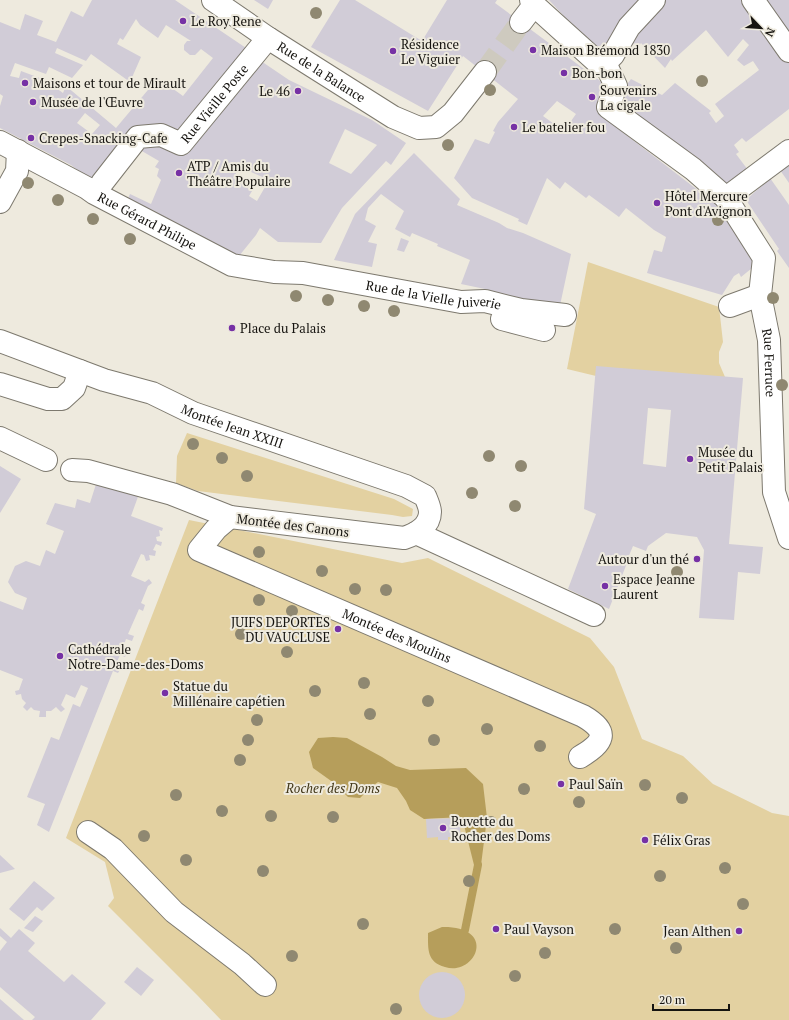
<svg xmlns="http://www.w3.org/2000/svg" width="789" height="1020" viewBox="0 0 789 1020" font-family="'PT Serif',serif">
	<rect width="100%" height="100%" fill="#eeeade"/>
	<g fill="#e3d1a1">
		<polygon points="588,262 719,307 723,342 719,352 719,363 725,377 596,376 567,369"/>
		<polygon points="187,433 394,499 413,509 412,516 403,517 392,515 198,491 176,483 177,456"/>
		<polygon points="189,520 402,563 428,558 590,638 614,667 642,739 683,756 713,784 772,813 789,816 789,1020 221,1020 198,996 108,906 114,898 105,862 66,838"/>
	</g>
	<g fill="#b69e5b">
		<polygon points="333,737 347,738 382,757 396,766 410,770 466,768 483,784 487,818 481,865 474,865 462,817 424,819 410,810 406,801 397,788 378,782 370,788 360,798 348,797 334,783 313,768 309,752 318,738"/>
		<path d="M442 927C499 926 475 977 445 967 427 962 428 950 428 933Z"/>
	</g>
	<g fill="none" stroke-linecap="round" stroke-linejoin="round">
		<polyline stroke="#b69e5b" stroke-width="8" points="465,930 478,865"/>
	</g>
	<g fill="#d1ccd7" fill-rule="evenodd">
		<path d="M92 0H175L249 50 174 136 128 138 123 134 128 139 93 182 71 165 0 128V106L3 96 0 94V22L20 30 25 14 43 21 37 35 56 42 71 11 83 17ZM136 19 140 25 158 38 166 25 191 41H187L184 45V50L190 55H195L201 49 213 58 183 96 158 78 116 128 66 86 63 93 45 80 21 71 19 78 10 76 15 63 46 74 49 67 72 78 83 65 55 53 57 48 86 61 91 54 130 82 141 57 117 44 120 38 123 40ZM85 113 100 125 92 134 77 123Z"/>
		<polygon points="254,0 273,0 268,9"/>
		<path d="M340 0H355L422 41 447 0H497L495 3 607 86 599 114 734 218 757 264 741 277 739 273 734 276 722 295 647 273 654 250 662 252 666 237 654 230 626 208 619 217 589 195 586 198 565 182 560 189 547 178 527 225 518 221 519 219 472 198 454 178 475 139 489 144 495 132 493 131 498 122 518 99 463 56 428 111 311 47ZM557 101 576 114 564 131 543 116Z"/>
		<polygon points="549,0 638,0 623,18 602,50 572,25"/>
		<polygon points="663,0 742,0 789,63 789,109 746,142 742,138 734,145 739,152 736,154 748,170 725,188 614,102 631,79 662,95 675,83 711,111 709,113 716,123 724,116 715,104 759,70 753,61 744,66 737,60 749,45 743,39 728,57 706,30 672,61 671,59 665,68 641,43 638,47 635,43 631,46 625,40"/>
		<polygon points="764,0 789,0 789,38"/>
		<path d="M258 59 289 80 372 120 406 143 391 165 386 161 342 208 321 243 278 242 260 228 256 235 235 261 126 203 130 194 151 204 161 180 157 176 159 169 155 167 159 161 135 147 164 144 188 154 201 129 223 110ZM345 129 377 145 351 174 329 163ZM240 167 269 180 257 201 249 196 252 191 233 178Z"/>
		<polygon points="414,153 460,199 457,205 499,223 507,228 523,233 571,254 559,310 485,289 461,284 470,260 437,246 438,244 412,233 410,237 395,229 404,211 381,194 368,208 365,220 376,226 368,242 377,244 372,267 334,260 355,214"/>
		<polygon points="789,163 789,183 780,170"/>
		<polygon points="770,178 789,205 789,268 777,251 779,249 746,200"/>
		<polygon points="401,238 409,241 404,252 397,250"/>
		<path d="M596 366 743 378 729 544 763 547 760 574 738 572 734 620 699 618 704 550 697 537 666 533 648 546 646 551 633 546 628 558 637 561 635 566 627 563 609 609 568 589 596 514 584 509ZM648 408 671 410 666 467 643 464Z"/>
		<polygon points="0,466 21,479 0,513"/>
		<polygon points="97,481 139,494 131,516 163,528 162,531 159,530 160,536 156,537 157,541 162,542 161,546 156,544 153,550 156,551 155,556 149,555 150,560 146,561 144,555 141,554 131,576 145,582 149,579 152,583 148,586 141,603 145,605 143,611 139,609 128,634 134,636 132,641 126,639 122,650 127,653 125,657 120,655 115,666 121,668 118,673 113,671 49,832 37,825 45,804 27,797 51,737 59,740 73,704 80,707 88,688 81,685 75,698 66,694 61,705 65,709 61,712 56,707 51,711 46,711 46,717 39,717 40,711 34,710 31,707 27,711 23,707 26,703 22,699 21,694 16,695 15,691 19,690 23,679 0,670 0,601 23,610 27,598 15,593 8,582 15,566 26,561 40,566 46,550 55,554 64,531 46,524 55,503 75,508 77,499 90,503"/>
		<polygon points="459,818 461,837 448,837 448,840 438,840 438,837 427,838 426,819"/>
		<polygon points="0,855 15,869 0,873"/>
		<polygon points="34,881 55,898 42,911 37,907 24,921 9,909"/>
		<polygon points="35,916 43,921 33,932 24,928"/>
		<polygon points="0,928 11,938 19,929 35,943 28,951 64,982 72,974 106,1003 91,1020 32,1020 35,1017 0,987 0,951 7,942 0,936"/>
		<polygon points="137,967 154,980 141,996 124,982"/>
		<circle cx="442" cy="995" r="23"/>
		<polygon points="0,999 24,1020 0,1020"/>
	</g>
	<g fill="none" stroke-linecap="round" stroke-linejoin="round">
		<polyline stroke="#cecabf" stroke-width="22" stroke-dasharray="22 11" stroke-linecap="butt" points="485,72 521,22"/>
		<g stroke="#7d796e" stroke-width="24">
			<g id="minor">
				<path id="s1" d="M213 0 268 38 393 117 419 128 436 127 453 113 485 72"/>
				<polyline points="531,0 534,5 596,61 605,63"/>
				<polyline points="753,0 789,51"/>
				<polyline points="521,22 534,5"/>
				<path id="s2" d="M605 63 616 86 608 107 693 169 726 198 764 258 760 295 769 340 774 492 789 538"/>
				<polyline points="605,63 613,55 629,27 654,0"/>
				<path id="s3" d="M0 142 87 188 94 193 232 265 274 272 303 273 461 302 485 301 521 310 565 315"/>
				<path id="s4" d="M102 183 138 137 161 135 181 144 268 38"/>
				<polyline points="726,198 789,151"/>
				<polyline points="0,202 17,171 18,151"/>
				<polyline points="730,306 760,295"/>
				<polyline points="502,319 544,330"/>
				<path id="s5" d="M0 341 104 380 152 393 193 413 406 486 425 496C427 501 430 507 430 512 430 526 416 534 404 538L230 517 172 494 88 471 72 470"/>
				<polyline points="0,384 48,399 62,399 74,388 80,371"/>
				<polyline points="0,438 46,460"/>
				<path id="s6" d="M230 517 216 529 199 550 583 716C611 732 603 743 580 757"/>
				<polyline points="416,533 594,615"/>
				<polyline points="88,832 113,849 174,912 242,964 265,985"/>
			</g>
		</g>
		<use href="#minor" stroke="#fff" stroke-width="22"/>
	</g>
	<g fill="#8f8871">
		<circle cx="316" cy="13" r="6"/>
		<circle cx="702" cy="81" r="6"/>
		<circle cx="490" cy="90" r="6"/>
		<circle cx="448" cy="145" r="6"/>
		<circle cx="28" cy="183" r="6"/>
		<circle cx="58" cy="200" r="6"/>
		<circle cx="93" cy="219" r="6"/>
		<circle cx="718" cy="220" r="6"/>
		<circle cx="130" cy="239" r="6"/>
		<circle cx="296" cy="296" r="6"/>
		<circle cx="773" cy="298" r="6"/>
		<circle cx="328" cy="300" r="6"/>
		<circle cx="364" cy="306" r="6"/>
		<circle cx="394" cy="311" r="6"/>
		<circle cx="782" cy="385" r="6"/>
		<circle cx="193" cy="444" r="6"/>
		<circle cx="489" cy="456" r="6"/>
		<circle cx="222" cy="458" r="6"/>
		<circle cx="521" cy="466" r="6"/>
		<circle cx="247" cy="476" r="6"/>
		<circle cx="472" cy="493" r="6"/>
		<circle cx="515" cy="506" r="6"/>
		<circle cx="259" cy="552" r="6"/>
		<circle cx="322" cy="571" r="6"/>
		<circle cx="677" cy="572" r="6"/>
		<circle cx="355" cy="589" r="6"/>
		<circle cx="386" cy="590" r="6"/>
		<circle cx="259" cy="600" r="6"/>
		<circle cx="292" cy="611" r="6"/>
		<circle cx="241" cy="634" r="6"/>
		<circle cx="287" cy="652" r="6"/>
		<circle cx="364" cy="683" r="6"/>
		<circle cx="315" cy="691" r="6"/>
		<circle cx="428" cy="701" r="6"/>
		<circle cx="370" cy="714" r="6"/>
		<circle cx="257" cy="720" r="6"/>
		<circle cx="487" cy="729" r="6"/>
		<circle cx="248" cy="740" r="6"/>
		<circle cx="434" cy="740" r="6"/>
		<circle cx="540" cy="746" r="6"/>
		<circle cx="240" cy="760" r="6"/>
		<circle cx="645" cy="785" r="6"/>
		<circle cx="524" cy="789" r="6"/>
		<circle cx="176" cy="795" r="6"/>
		<circle cx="682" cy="798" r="6"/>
		<circle cx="579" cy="802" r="6"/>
		<circle cx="222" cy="811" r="6"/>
		<circle cx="271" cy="816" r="6"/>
		<circle cx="333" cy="817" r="6"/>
		<circle cx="491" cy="822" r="6"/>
		<circle cx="144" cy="836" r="6"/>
		<circle cx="186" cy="860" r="6"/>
		<circle cx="725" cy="868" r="6"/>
		<circle cx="263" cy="871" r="6"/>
		<circle cx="660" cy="876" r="6"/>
		<circle cx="469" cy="881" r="6"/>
		<circle cx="743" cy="904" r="6"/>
		<circle cx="363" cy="924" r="6"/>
		<circle cx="615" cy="929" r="6"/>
		<circle cx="676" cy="948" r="6"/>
		<circle cx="545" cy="953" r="6"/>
		<circle cx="292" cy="956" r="6"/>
		<circle cx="515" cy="976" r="6"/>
		<circle cx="396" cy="1009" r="6"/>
	</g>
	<g fill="#7631a5" stroke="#eeeade" stroke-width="1.5">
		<circle cx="183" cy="21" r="4"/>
		<circle cx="533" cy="50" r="4"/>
		<circle cx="393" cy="51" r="4"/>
		<circle cx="564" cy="73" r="4"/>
		<circle cx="25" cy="83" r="4"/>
		<circle cx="298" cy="91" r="4"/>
		<circle cx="592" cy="97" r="4"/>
		<circle cx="33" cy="102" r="4"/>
		<circle cx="514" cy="127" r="4"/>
		<circle cx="31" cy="138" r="4"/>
		<circle cx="179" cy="173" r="4"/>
		<circle cx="657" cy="203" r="4"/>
		<circle cx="232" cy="328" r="4"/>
		<circle cx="690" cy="459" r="4"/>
		<circle cx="697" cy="559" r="4"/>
		<circle cx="605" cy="586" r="4"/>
		<circle cx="338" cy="629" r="4"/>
		<circle cx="60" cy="656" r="4"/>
		<circle cx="165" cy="693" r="4"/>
		<circle cx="561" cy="784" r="4"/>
		<circle cx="443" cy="828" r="4"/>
		<circle cx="645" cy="840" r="4"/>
		<circle cx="496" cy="929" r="4"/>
		<circle cx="739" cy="931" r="4"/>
	</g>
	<g text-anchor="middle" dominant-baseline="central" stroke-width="4" stroke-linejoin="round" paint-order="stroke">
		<g font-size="13" fill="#161410" stroke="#eeeade" text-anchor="start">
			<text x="191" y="21">Le Roy Rene</text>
			<text x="401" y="44">Résidence<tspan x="401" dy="15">Le Viguier</tspan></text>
			<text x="541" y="50">Maison Brémond 1830</text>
			<text x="572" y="73">Bon-bon</text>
			<text x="33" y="83">Maisons et tour de Mirault</text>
			<text x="600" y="90">Souvenirs<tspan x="600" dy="15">La cigale</tspan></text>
			<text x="290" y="91" text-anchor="end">Le 46</text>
			<text x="41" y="102">Musée de l'Œuvre</text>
			<text x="522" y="127">Le batelier fou</text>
			<text x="39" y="138">Crepes-Snacking-Cafe</text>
			<text x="187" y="166">ATP / Amis du<tspan x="187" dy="15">Théâtre Populaire</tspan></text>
			<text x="665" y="196">Hôtel Mercure<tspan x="665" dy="15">Pont d'Avignon</tspan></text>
			<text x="240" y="328">Place du Palais</text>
			<text x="698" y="452">Musée du<tspan x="698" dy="15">Petit Palais</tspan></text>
			<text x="689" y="559" text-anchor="end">Autour d'un thé</text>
			<text x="613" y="579">Espace Jeanne<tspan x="613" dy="15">Laurent</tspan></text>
			<text x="330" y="622" text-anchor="end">JUIFS DEPORTES<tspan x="330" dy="15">DU VAUCLUSE</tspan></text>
			<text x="68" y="649">Cathédrale<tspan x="68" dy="15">Notre-Dame-des-Doms</tspan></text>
			<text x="173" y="686">Statue du<tspan x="173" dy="15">Millénaire capétien</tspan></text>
			<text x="569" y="784">Paul Saïn</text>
			<text x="451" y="821">Buvette du<tspan x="451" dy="15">Rocher des Doms</tspan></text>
			<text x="653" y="840">Félix Gras</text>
			<text x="504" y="929">Paul Vayson</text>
			<text x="731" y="931" text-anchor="end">Jean Althen</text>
		</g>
		<g font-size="13" fill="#161410" stroke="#eeeade">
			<text stroke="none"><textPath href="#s1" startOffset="130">Rue de la Balance</textPath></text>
			<text stroke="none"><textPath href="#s4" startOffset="156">Rue Vieille Poste</textPath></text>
			<text stroke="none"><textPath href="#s3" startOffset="167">Rue Gérard Philipe</textPath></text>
			<text stroke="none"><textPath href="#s3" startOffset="467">Rue de la Vielle Juiverie</textPath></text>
			<text stroke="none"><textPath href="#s2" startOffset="374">Rue Ferruce</textPath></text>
			<text stroke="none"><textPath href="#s5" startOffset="248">Montée Jean XXIII</textPath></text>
			<text transform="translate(293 525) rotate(7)">Montée des Canons</text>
			<text stroke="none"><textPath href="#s6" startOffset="261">Montée des Moulins</textPath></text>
		</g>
		<g font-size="13" font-style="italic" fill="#423718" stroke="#eeeade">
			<text x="333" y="788">Rocher des Doms</text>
		</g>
	</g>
	<g transform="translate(761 28) rotate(115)" stroke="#eeeade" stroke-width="3" paint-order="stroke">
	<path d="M0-3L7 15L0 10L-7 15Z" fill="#161410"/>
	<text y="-6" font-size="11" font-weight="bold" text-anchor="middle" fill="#161410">N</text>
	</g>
	<path d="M653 1004v6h76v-6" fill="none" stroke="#161410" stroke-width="2"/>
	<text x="659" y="1004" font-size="12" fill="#161410" stroke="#eeeade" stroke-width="3" paint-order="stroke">20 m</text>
</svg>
